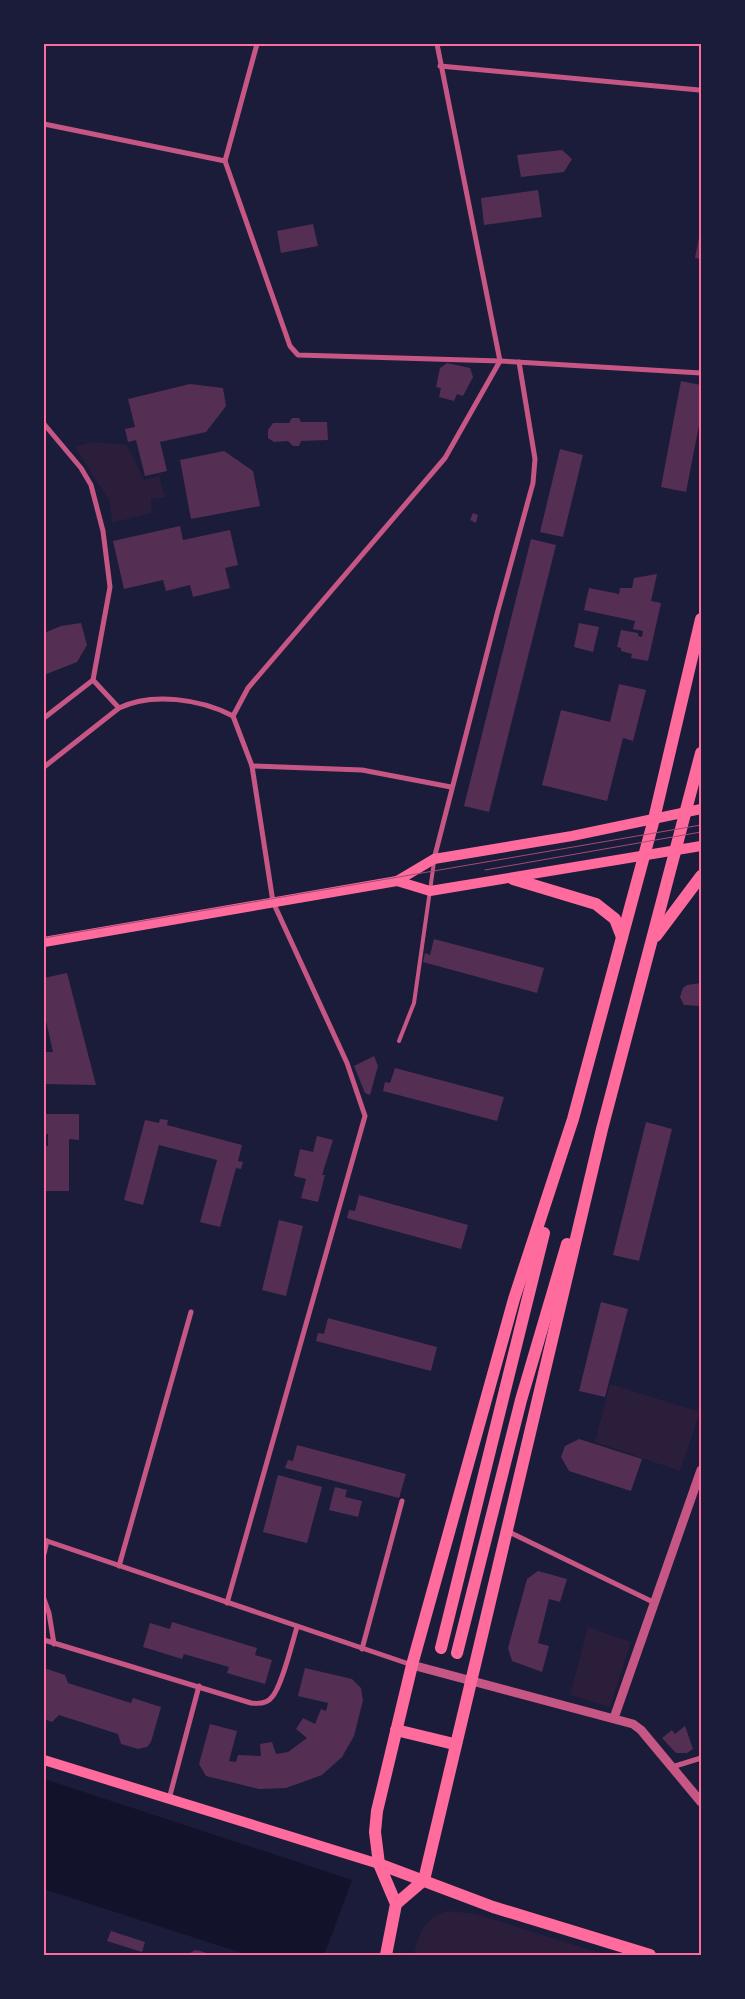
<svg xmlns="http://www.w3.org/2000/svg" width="745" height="1999" viewBox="0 0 745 1999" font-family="Karla,sans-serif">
	<rect width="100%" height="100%" fill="#1b1b3a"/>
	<g fill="#2a1e3b">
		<polygon points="92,442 127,445 144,480 159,476 165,497 151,499 152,513 112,523 110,502 75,447"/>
		<polygon points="610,1384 700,1412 680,1471 595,1442"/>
		<polygon points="588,1627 631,1642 610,1707 570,1695"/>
		<path d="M448 1911 476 1914 606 1955H414C418 1934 425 1917 448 1911Z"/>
	</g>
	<polygon fill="#12122b" points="44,1779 352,1880 324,1955 248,1955 44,1889"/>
	<g fill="#542f53">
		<polygon points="562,150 572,159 564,172 521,177 517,155"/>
		<polygon points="538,190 542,217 484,225 481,198"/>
		<polygon points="313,224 318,246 281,253 277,231"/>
		<polygon points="700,232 701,232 701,259 695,258"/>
		<polygon points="447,363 470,368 473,377 463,396 457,394 454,401 439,397 441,388 436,387 440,368"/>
		<polygon points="681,381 701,385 701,415 686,492 661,487"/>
		<polygon points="190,384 223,388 226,406 206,432 160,442 167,471 145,476 136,440 128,442 125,429 135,427 128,399"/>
		<polygon points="292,418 299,418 301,422 327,422 328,440 301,441 299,446 293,446 288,441 274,442 268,438 268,430 273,423 289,423"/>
		<polygon points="560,449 583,455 563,537 540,532"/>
		<polygon points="224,451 253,471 260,506 191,519 180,460"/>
		<polygon points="473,513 478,515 476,523 470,520"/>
		<polygon points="180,526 183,540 230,530 238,565 225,568 230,588 193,597 190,585 166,591 163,580 124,589 113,541"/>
		<polygon points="531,539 556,545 489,812 464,806"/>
		<polygon points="657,574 651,601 661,603 648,661 631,658 632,654 621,651 621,648 617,647 621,630 638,633 638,636 642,637 643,631 633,629 635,621 584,610 589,588 619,594 620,588 632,588 634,578"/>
		<polygon points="81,623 87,645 77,662 44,675 44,633 61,626"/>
		<polygon points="579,623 599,627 593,652 574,647"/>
		<polygon points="619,684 646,690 633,741 623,738 607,801 542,785 561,710 610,722"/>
		<polygon points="434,939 544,968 537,993 423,962 425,953 430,955"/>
		<polygon points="67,973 96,1085 44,1084 44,1052 53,1052 44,1012 44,978"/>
		<polygon points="701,983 701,1006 684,1005 680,997 683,988 687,985"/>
		<polygon points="374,1056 378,1066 370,1095 365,1093 354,1066"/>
		<polygon points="395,1068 504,1097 497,1121 383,1091 385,1082 390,1083"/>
		<polygon points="44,1114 79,1114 79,1140 69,1139 69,1191 44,1191 44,1146 48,1146 48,1134 44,1134"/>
		<polygon points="160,1119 168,1120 167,1125 242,1145 238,1161 243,1162 241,1169 236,1168 220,1227 200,1222 217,1160 159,1145 143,1205 124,1200 145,1120 159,1123"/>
		<polygon points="646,1122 672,1129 639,1261 613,1255"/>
		<polygon points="317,1136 333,1140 322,1175 325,1175 318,1202 301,1198 306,1179 294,1176 300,1149 313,1152"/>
		<polygon points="359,1195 468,1225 461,1249 347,1218 349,1210 355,1211"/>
		<polygon points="279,1220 303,1226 286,1296 262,1290"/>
		<polygon points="601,1302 628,1309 605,1397 579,1391"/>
		<polygon points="328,1318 437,1347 431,1371 316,1341 318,1333 324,1334"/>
		<polygon points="579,1439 642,1459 631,1491 569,1471 561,1457 565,1446"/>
		<polygon points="297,1445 406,1474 399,1498 285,1468 288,1460 293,1461"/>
		<polygon points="278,1475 322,1487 307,1543 263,1532"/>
		<polygon points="335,1487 347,1490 345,1497 362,1501 358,1517 329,1510"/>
		<polygon points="538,1571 567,1579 560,1602 549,1599 538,1643 549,1646 542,1672 512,1661 508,1648 527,1579"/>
		<polygon points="172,1622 257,1648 255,1655 272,1660 265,1684 227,1673 229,1667 184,1654 182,1659 143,1647 150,1623 170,1629"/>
		<polygon points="44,1668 65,1675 68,1683 131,1703 133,1698 161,1707 151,1742 147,1747 138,1749 121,1744 118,1734 59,1715 52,1722 44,1719"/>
		<polygon points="305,1668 352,1679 361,1688 363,1700 354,1736 342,1757 322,1775 286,1788 259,1789 206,1776 199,1764 210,1724 237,1731 229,1761 236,1762 238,1755 261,1756 260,1744 272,1742 276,1754 288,1752 307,1738 296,1729 303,1718 315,1724 321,1709 326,1711 328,1703 298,1696"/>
		<polygon points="685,1726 693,1749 687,1753 676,1753 662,1738 672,1730 675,1734"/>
		<polygon points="111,1931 145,1942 142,1952 107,1941"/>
		<polygon points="195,1950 200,1951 213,1955 187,1955"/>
	</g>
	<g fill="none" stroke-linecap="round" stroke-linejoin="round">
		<polyline stroke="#c65784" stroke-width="4" points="399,1041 414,1003 434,862"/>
		<g stroke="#c65784" stroke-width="5">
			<polyline points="257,44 225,161 290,346 298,355 500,361 701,373"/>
			<polyline points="440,66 699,90"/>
			<polyline points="44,124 225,161"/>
			<polyline points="44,424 81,468 91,485 103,531 110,587 93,680"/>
			<polyline points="93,680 119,708"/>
			<polyline points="44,718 93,680"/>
			<polyline points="252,766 362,770 451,787"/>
			<path d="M44 767 119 708C152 692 201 699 233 716"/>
			<polyline points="434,859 497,614 533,483 535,459 519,362"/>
			<polyline points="507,1531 655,1603"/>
			<polyline points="44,1540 412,1665"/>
			<polyline points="44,1554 47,1541"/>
			<polyline points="119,1566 191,1312"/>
			<polyline points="44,1599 49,1613 54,1644"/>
			<polyline points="227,1603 365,1116 347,1063 273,902 252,766 233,716 248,688 445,458 500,361 437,44"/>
			<path d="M44 1640 251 1703C259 1704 267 1704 272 1697 282 1686 292 1643 297 1627"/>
			<polyline points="362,1649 402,1501"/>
			<polyline points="672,1767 701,1758"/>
			<polyline points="169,1799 199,1686"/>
		</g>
		<g stroke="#c65784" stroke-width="9">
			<polyline points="412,1665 633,1724 641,1730 701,1802"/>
			<polyline points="614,1718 701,1470"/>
		</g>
		<g stroke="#ff6b9d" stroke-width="10">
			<polyline points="397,881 430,891 701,846"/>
			<polyline points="44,942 397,881 434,859 572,836 701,809"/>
			<polyline points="44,1760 379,1864"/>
		</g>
		<g stroke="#ff6b9d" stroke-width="12">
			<polyline points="513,879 596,904 615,919 622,937"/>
			<polyline points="656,936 701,876"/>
			<polyline points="441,1648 544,1233"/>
			<polyline points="457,1653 521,1400 567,1244"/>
			<polyline points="396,1730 454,1744"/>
			<polyline points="379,1864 493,1907 650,1955"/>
			<polyline points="424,1880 602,1129 701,753"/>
			<polyline points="396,1904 424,1880"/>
			<polyline points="386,1955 396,1904 379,1864 375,1832 377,1811 412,1665 514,1299 573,1119 654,819 701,619"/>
		</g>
		<g stroke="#a44b75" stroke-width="1">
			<polyline points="485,870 701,832"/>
			<polyline points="44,938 701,825"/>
		</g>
	</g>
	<rect width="745" height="1999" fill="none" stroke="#1b1b3a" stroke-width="90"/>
	<rect x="45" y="45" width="655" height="1909" fill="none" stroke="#ff6b9d" stroke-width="2"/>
</svg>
